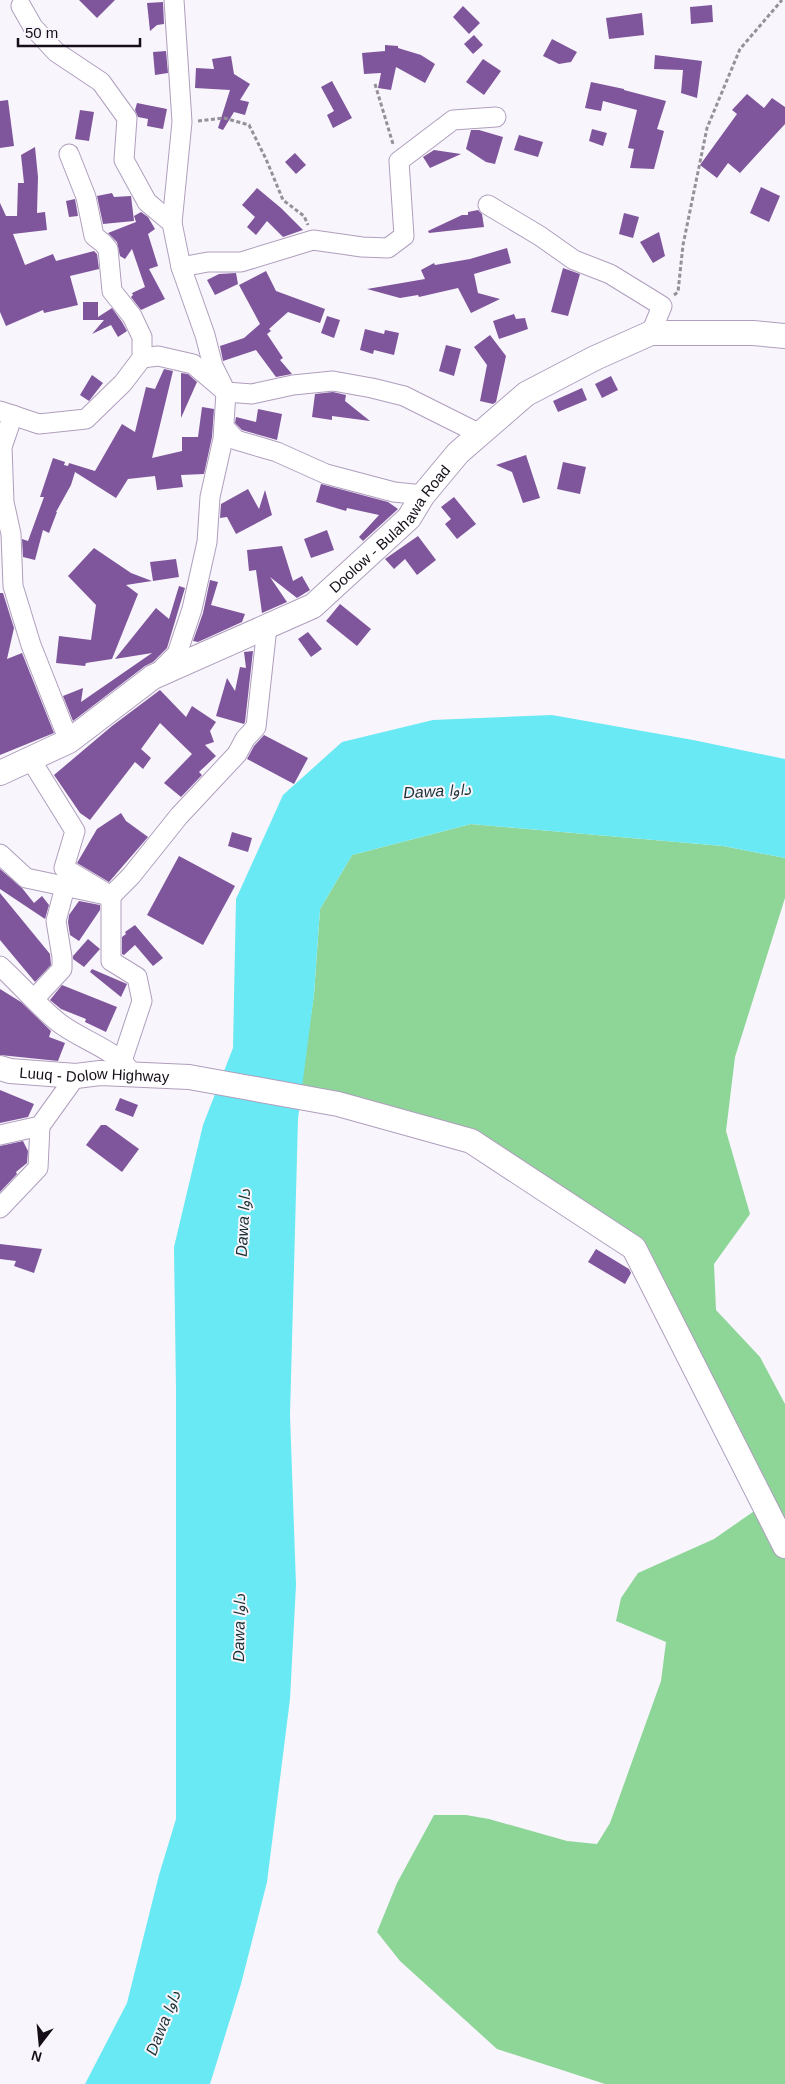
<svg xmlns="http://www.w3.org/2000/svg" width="785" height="2084" viewBox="0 0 785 2084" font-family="Arial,'Noto Sans Arabic',sans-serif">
	<rect width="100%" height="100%" fill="#f9f5fc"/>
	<polygon fill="#8dd698" points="471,824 723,846 785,858 785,898 735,1057 726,1131 750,1214 714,1264 716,1310 760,1357 785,1404 785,2084 605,2084 497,2049 400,1961 377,1932 397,1883 434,1815 466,1815 489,1819 567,1841 597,1844 610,1823 661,1681 666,1642 616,1621 621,1598 638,1573 714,1539 760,1507 630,1250 469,1144 299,1098 314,994 320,909 352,855"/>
	<polygon fill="#68e9f3" points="552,715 693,740 785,759 785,858 723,846 471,824 352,855 320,909 314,994 298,1119 290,1415 296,1585 290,1699 267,1882 241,1984 210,2084 85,2084 127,2003 159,1875 176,1819 176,1388 174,1247 203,1125 233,1048 236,899 283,795 342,742 433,720"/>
	<g fill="#7f569c">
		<polygon points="79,0 115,0 97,18"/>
		<polygon points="163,2 164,24 157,25 150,31 147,3"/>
		<polygon points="712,5 713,22 691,24 690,7"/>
		<polygon points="463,6 480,23 469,34 453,17"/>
		<polygon points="642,13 644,35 609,39 606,18"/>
		<polygon points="474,35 483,45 473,54 464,44"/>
		<polygon points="552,39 577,52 571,62 559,64 543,56"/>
		<polygon points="385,45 398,46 398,48 421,55 435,64 425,83 396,67 391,90 378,88 381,73 364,74 362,53 385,51"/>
		<polygon points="166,51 168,73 155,75 153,52"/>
		<polygon points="655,55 702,61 697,98 681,93 683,70 654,69"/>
		<polygon points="231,56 234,74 250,84 240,100 249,102 245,115 234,112 223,130 218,128 230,90 195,88 196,68 214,69 212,59"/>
		<polygon points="483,59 501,71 484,95 466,82"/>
		<polygon points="332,81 352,118 333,128 327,115 334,111 321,87"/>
		<polygon points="591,82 624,89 624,90 666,101 657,129 664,131 654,169 630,168 634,149 628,148 637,110 603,101 601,111 585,108"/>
		<polygon points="747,94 764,108 772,98 785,107 785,124 740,173 728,163 717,178 700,165 737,114 732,110"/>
		<polygon points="8,100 14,146 0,148 0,101"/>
		<polygon points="137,103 167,109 163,129 147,126 148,119 138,117 135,110"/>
		<polygon points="80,110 94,112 89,141 75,139"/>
		<polygon points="592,129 607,133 603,146 589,141"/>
		<polygon points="471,130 479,130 503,137 495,164 486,162 466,149"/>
		<polygon points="519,135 543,142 538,157 514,150"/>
		<polygon points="35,147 38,177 37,213 45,212 47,230 13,234 25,265 53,254 56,261 94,251 97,254 99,269 70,276 78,305 44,313 43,310 6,326 0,312 0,203 6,216 17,216 18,183 24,183 21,155"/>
		<polygon points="434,150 461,154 430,168 423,157"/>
		<polygon points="295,153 306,165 296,174 285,162"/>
		<polygon points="761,187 780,196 769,222 750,213"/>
		<polygon points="257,188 281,208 303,230 283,237 267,221 256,235 247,227 255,217 242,205"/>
		<polygon points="112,193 114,197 131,196 134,221 103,224 97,196"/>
		<polygon points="75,199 78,216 69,217 66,201"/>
		<polygon points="478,210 482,214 484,227 429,233 428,231 462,215 468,215 468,212"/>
		<polygon points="141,212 148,217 155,229 148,234 158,266 149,269 165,299 141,310 131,297 133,295 132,293 145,287 132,249 125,259 120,256 117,242 108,233 136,222 134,216"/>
		<polygon points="624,213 639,217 633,238 619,234"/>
		<polygon points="659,232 665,256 653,263 640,242"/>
		<polygon points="507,248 511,263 474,274 478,293 500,299 471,313 458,288 419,297 418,295 400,298 367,289 425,279 421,270 434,263 435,265 470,259"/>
		<polygon points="563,268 580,274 568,316 551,312"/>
		<polygon points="266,271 276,291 325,309 320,323 288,312 269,329 271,331 267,334 283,358 280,360 292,374 276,377 256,350 223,361 220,346 244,338 260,324 239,285"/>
		<polygon points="236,273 238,284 215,295 207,280 219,274"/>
		<polygon points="83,302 98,302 98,317 112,308 122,322 127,331 118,337 111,325 92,334 104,320 83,320"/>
		<polygon points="514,314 516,319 525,318 528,329 499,339 493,321"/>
		<polygon points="327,316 340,320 334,338 321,333"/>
		<polygon points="365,329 384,334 385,330 399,333 394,355 374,350 373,354 360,350"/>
		<polygon points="490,335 506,356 496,402 493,404 480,401 487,365 474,347"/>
		<polygon points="446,345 461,349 454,376 439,371"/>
		<polygon points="164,369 173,371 152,458 182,451 182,437 198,437 202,407 214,409 212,437 204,474 181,475 183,487 157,490 155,476 128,479 116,498 75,472 71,485 56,512 57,512 49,533 43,530 35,560 23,557 22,539 28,541 44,497 40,497 53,458 65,462 64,465 68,466 69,463 95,471 122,424 135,432 146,387 155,389"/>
		<polygon points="181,373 188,374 197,382 181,418"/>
		<polygon points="92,375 103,383 89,401 80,395"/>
		<polygon points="611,376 618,390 602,398 595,384"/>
		<polygon points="582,388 587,400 558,412 553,401"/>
		<polygon points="333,392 346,395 345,401 370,421 332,416 332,420 312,417 315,394"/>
		<polygon points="258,409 282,414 277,440 242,430 235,423 236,417 256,422"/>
		<polygon points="526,455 540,498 523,503 512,472 496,465"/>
		<polygon points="563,462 586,467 580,494 557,489"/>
		<polygon points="321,484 388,502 398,509 363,541 359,537 379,515 347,508 346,511 316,502"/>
		<polygon points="248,489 259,509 265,490 272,515 236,534 227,517 220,518 221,504"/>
		<polygon points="454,497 476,524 457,539 445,524 451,519 441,507"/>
		<polygon points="327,530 334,550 311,558 304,539"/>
		<polygon points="418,536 436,560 417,575 405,559 394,569 385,559"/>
		<polygon points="282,546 293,581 302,576 310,590 297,598 270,577 287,602 262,613 256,570 249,571 247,550"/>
		<polygon points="94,548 131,573 152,581 126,585 138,594 112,659 86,663 85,666 56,663 59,636 91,640 96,605 68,576"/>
		<polygon points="176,559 179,577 153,581 150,562"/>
		<polygon points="210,580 218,582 211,605 245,614 242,622 198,642 193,641 203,613"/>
		<polygon points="179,586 185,588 167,648 153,662 145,666 73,721 63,696 83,688 81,702 152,653 115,659 156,608 169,619"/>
		<polygon points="0,593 3,593 14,628 7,659 22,653 54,733 0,755"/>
		<polygon points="340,604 371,629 357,646 326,621"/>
		<polygon points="308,632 322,649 311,657 298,639"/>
		<polygon points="253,651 245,722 244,724 216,716 227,678 235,691 240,667 246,668 244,652"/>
		<polygon points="160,690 186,717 192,706 216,722 210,731 214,742 205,745 216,756 199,772 202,775 181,797 164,783 192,754 160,723 141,749 151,758 143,769 135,762 90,820 80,813 54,775 112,726"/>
		<polygon points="264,735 308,758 294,784 247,759 254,746"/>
		<polygon points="121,813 126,821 148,837 109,882 77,863 97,829"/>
		<polygon points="232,832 252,838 248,852 228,846"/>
		<polygon points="179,856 235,886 203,945 147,915"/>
		<polygon points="0,869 22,888 34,903 42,896 49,905 45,919 0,889"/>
		<polygon points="0,893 50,954 51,965 35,982 0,940"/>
		<polygon points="79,901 100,905 100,910 79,941 70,935 68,922 69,915"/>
		<polygon points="135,925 163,958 153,966 135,945 124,955 122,954 122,937 126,934 125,932"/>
		<polygon points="88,939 100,949 84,967 73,959 73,956"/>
		<polygon points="92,969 127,984 121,997 90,972"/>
		<polygon points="62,985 117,1007 106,1032 85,1022 86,1019 61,1009 50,1000"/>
		<polygon points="0,989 21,1002 51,1031 49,1037 65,1043 58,1061 0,1055"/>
		<polygon points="0,1090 34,1104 28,1117 0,1123"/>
		<polygon points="120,1098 138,1105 133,1117 115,1110"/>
		<polygon points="101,1125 106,1125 139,1149 122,1172 86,1145"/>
		<polygon points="23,1141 28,1151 27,1163 16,1172 17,1174 0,1192 0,1146"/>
		<polygon points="0,1244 42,1249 34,1273 14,1266 16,1261 0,1259"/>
		<polygon points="596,1249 629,1269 631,1273 625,1284 588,1262"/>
	</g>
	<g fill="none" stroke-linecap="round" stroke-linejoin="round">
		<g stroke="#af9ebd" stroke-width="21">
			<g id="minor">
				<polyline points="21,6 33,27 56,52 101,82 127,118 124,160 147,202 172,223"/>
				<polyline points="488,205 540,236 574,260 610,274 662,306 651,333"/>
				<polyline points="181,267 208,262 241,262 313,240 362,247 388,248 404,236 399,161 453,120 496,117"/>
				<polyline points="142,358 158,356 193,364 226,392 252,394 293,385 333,381 372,388 404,396 480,434"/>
				<polyline points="0,411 39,424 86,419 123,383 142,358 142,337 132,316 112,291 108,249 103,243 94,236 86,197 69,154"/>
				<polyline points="13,415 2,447 4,502 11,534 13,586 31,645 69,741"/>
				<polyline points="224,427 236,440 277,452 326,474 394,492 423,495"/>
				<polyline points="160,671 177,654 192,609 207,542 210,497 223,439 226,392 213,366 205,335 181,267 172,223 182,122 174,0"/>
				<polyline points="31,760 75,831 64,868 111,896 111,961 137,977 142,1001 122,1061"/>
				<polyline points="0,854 26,878 111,896 131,876 179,816 237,754 245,739 256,727 267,627"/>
				<path d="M0 966C19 983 39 1007 58 1022 81 1040 110 1047 129 1069"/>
				<polyline points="34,999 62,969 62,957 56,921 65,887"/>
				<polyline points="0,1135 40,1126 76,1076"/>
				<polyline points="0,1208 38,1168 40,1126"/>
			</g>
		</g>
		<g stroke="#af9ebd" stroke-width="26">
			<g id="major">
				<path id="s1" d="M0 773 69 741 153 677 313 606 409 518 423 495 458 453 526 394 595 358 651 333H753L785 336"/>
				<path id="s2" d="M0 1068 10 1071 76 1076 100 1073 189 1077 338 1104 471 1141 634 1248 785 1546"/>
			</g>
		</g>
		<g stroke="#959099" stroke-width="3" stroke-dasharray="4 2.5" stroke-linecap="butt">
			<polyline points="375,84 393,144"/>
			<polyline points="198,121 224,118 249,125 266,159 283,200 304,216 308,225"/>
			<polyline points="674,295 678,292 683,245 707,128 740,49 782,0"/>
		</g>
		<use href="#minor" stroke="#fff" stroke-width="19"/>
		<use href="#major" stroke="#fff" stroke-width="24"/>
	</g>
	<g text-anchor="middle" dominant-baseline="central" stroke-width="4" stroke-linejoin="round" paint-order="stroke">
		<g font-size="15" fill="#150e19" stroke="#f9f5fc">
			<text stroke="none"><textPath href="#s1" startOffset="466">Doolow - Bulahawa Road</textPath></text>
			<text stroke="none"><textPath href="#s2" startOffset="95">Luuq - Dolow Highway</textPath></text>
		</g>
		<g font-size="16" font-style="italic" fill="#1b3234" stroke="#f9f5fc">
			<text transform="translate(437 791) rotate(-3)">Dawa داوا</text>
			<text transform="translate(243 1223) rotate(-87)">Dawa داوا</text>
			<text transform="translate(239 1628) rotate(-89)">Dawa داوا</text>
			<text transform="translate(163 2023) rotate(-68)">Dawa داوا</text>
		</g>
	</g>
	<g transform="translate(40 2044) rotate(196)" stroke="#f9f5fc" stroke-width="4" paint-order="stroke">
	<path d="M0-4L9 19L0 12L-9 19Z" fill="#150e19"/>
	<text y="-8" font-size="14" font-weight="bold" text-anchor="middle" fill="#150e19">N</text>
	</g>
	<path d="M18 38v8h122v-8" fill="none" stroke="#150e19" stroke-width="2.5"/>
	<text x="25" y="38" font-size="15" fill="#150e19" stroke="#f9f5fc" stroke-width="4" paint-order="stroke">50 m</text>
</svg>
